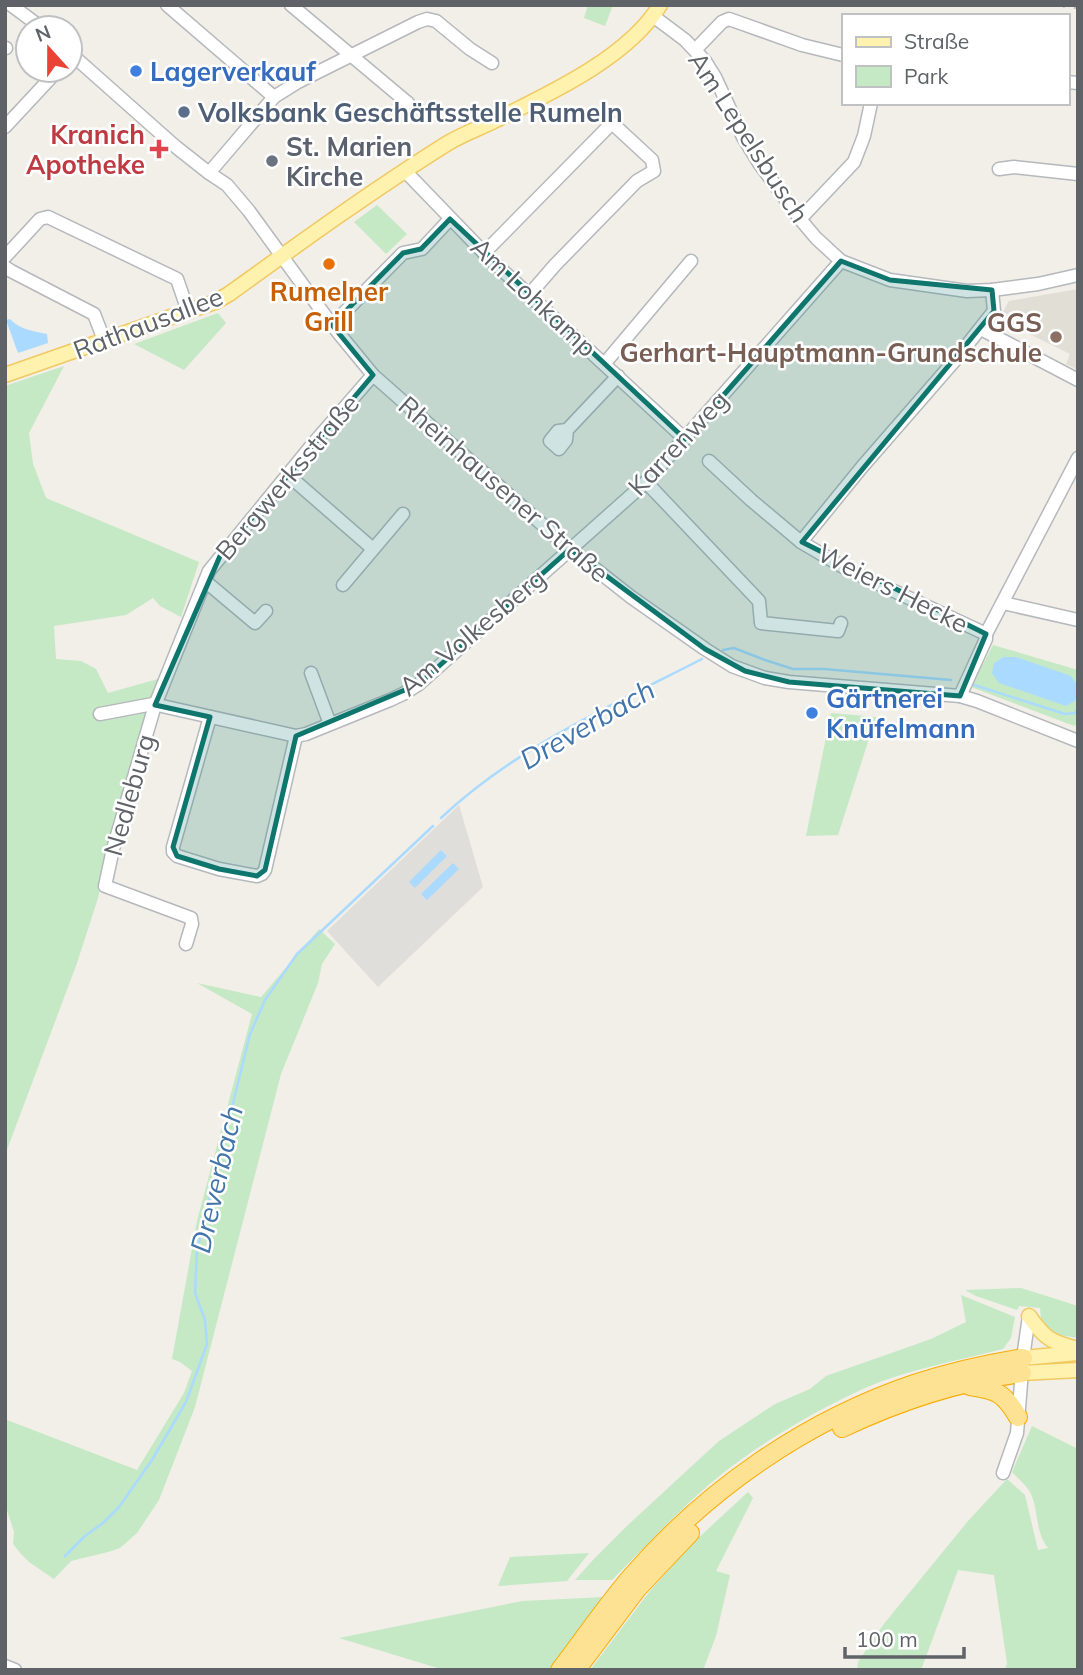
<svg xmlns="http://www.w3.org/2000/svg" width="1083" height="1675" viewBox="0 0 1083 1675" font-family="Mulish,sans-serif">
	<rect width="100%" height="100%" fill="#f1efe8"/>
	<polygon fill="#e0deda" points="459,805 483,887 378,987 327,931"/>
	<polygon fill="#e1ded6" points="1078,289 1078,370 1066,364 1070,354 999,319 1009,301"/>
	<g fill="#c5e8c5">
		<polygon points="588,5 613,5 605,26 584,18"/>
		<polygon points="377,205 407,234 386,254 354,222"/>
		<polygon points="218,313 226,323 184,370 134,344"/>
		<polygon points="64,366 29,433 33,464 46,498 199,562 181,617 160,606 153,598 126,615 54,626 56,659 81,661 96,669 108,693 158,679 110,839 98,898 77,963 5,1155 5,386"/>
		<polygon points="993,645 1078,670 1078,687 1077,685 1016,657 1003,657 994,663 1075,701 1078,696 1078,723 1074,726 971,687"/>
		<polygon points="831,713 876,717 838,835 806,836"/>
		<polygon points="319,929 335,944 322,964 318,983 281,1074 195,1407 159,1500 137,1533 120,1548 108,1552 71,1561 54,1579 29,1562 21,1554 13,1544 14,1532 5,1504 5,1413 7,1420 137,1470 184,1393 192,1371 180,1362 172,1359 197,1221 252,1014 197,983 261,997"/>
		<polygon points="1021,1288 1078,1306 1078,1338 1059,1335 1046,1330 1041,1319 1040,1308 1019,1306 1017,1310 976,1296 965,1290"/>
		<path d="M961 1295 1015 1317 1011 1338 1003 1349C957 1361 909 1369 865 1388 812 1412 746 1451 703 1490 671 1518 642 1550 612 1580H575L593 1560 629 1524 719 1441 775 1404 810 1389 826 1376 931 1339 966 1322Z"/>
		<path d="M1032 1426 1078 1449V1670H1005L1007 1663 994 1575 958 1570 921 1670H857L858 1662 883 1625 968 1521 1007 1479 1025 1495 1038 1550 1048 1548C1035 1532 1039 1512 1031 1494 1027 1485 1018 1479 1012 1472Z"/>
		<polygon points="748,1492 753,1498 716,1571 730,1575 716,1636 703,1670 590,1670 650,1591 694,1542"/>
		<polygon points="589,1553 567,1581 498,1586 510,1557"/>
		<polygon points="605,1597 550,1670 444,1670 339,1638 522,1601"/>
	</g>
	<g fill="#aadaff">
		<path d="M10 319C20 330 34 331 47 334L48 343 18 353 6 320Z"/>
		<polygon points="1003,657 1016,657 1071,676 1077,685 1078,696 1075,701 1066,706 999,683 992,673 994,663"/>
		<polygon points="441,850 447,856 415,888 409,882"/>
		<polygon points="453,863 459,869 427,900 421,894"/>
	</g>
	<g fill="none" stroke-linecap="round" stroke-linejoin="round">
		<g stroke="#aadaff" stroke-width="2.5">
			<polyline points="723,650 734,648 765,660 793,669 824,669 951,680"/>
			<polyline points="974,685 1065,714 1075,713 1078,709"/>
			<path d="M441 818C515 748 612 705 702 659"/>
			<polyline points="65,1556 85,1536 103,1523 119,1507 152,1460 186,1402 207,1344 205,1320 195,1293 197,1250 250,1034 265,1000 297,954 433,826"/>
		</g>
		<g stroke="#b5b8bc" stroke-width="15">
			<g id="minor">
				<polyline points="11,5 42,28"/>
				<polyline points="167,5 274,97"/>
				<polyline points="291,5 408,103"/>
				<polyline points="653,16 685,40 705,61 715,77 743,137 759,163 800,219 816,238 841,261 890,280 967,291 992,290 1038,284 1078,275"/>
				<polyline points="5,48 6,48"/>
				<polyline points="695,50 722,22 729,19 802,45 843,55"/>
				<polyline points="70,53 176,147 209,173 227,185 249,211 332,325 373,375 570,549 631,597 705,649 732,666 765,678 789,682 960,696 977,701 1078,741"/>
				<polyline points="1067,82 1078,83"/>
				<polyline points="5,127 58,70"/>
				<polyline points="999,169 1014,167 1078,174"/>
				<polyline points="406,172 488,257 685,439"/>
				<polyline points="209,173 274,97 298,82 418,22 427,19 436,21 470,49 492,63"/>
				<polyline points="800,219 854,162 864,136 871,103"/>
				<polyline points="484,253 612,123 652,160 654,171 637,181 555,265 529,295"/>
				<polyline points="5,257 40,219 48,217 177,279 188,311"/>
				<polyline points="5,267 11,271 94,314 104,340"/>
				<polyline points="332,325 403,253 422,249 450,219"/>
				<polyline points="981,329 1078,380"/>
				<polyline points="605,363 691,261"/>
				<polyline points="567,430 566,440 559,449 550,441 558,431 567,430 618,376"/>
				<polyline points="709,461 751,500 801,542 847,569 986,634"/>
				<polyline points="288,475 373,549"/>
				<polyline points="646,482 759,601 761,623 838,631 841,623"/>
				<polyline points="801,542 862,467 956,359 994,311 992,290"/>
				<polyline points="205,581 255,623 266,611"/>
				<polyline points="343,585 403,514"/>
				<polyline points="1003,603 1078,620"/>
				<polyline points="311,673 330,724"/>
				<polyline points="960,696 986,639 986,634 1078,458"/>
				<polyline points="100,714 153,704 296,736 306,734 390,700 405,693 419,684 646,482 841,261"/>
				<polyline points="210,717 173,847 173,852 177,856 219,869 257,876 262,874 265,870 296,736"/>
				<polyline points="186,944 192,924 191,918 105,886 113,849 155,705 209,571 312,445 373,375"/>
				<polyline points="1003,1473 1017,1433 1023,1358 1029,1316"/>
				<polyline points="5,1666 15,1670"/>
			</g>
		</g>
		<g stroke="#f2c960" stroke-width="17">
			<g id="major">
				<path d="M5 375 188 311 215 302 229 294C301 242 373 190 448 143 463 134 480 128 496 120 549 94 629 57 660 5"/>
				<path d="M1029 1316C1045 1339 1051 1342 1078 1349"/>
				<polyline points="1023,1358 1077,1353"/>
				<polyline points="1022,1373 1078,1370"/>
			</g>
		</g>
		<g stroke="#f9ab00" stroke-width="20">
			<g id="highway">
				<path d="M970 1386C997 1390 1004 1393 1018 1417"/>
				<path d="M842 1428C899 1401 960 1381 1022 1373"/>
				<path d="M560 1670C584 1639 606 1606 631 1577 706 1490 805 1421 914 1384 950 1372 986 1364 1023 1358"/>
				<polyline points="576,1670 637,1589 690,1533"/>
			</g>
		</g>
		<use href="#minor" stroke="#fff" stroke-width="12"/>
		<use href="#major" stroke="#fff2af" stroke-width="14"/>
		<use href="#highway" stroke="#fde293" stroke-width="18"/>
		<polyline stroke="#b6b7b8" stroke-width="2.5" stroke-dasharray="2 9" stroke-linecap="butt" points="1052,5 1078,8"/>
	</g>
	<path fill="#0f766e" fill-opacity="0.2" stroke="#0f766e" stroke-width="5" stroke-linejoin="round" d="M450 219 685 439 841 261 890 280 992 290 994 311 802 542 986 634 960 696 789 682 745 671 705 649 570 549 419 684 296 736 265 870 257 876 219 869 177 856 173 847 210 717 155 705 220 556 373 375 332 325 403 253 421 249Z"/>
	<g fill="#3f7fe0" stroke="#fff" stroke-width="2.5">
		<circle cx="136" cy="71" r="7"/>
		<circle cx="812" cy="713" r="7"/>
	</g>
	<circle fill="#5c6f8a" stroke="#fff" stroke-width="2.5" cx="184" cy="112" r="7"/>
	<path fill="#e0444e" stroke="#fff" stroke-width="2.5" d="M155.5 138.5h7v7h7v7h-7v7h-7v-7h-7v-7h7z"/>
	<circle fill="#6b7280" stroke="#fff" stroke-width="2.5" cx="272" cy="161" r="7"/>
	<circle fill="#e8710a" stroke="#fff" stroke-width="2.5" cx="329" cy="264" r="7"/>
	<circle fill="#8d6e63" stroke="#fff" stroke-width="2.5" cx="1056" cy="337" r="7"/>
	<g text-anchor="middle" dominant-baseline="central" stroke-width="5" stroke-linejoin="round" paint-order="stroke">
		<g font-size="26" font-weight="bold" fill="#366cbe" stroke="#fff" text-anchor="start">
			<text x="150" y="71">Lagerverkauf</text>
			<text x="826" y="698">Gärtnerei<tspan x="826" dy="30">Knüfelmann</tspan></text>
		</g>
		<g font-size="26" font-weight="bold" fill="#4e5e75" stroke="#fff" text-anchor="start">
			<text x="198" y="112">Volksbank Geschäftsstelle Rumeln</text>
		</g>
		<g font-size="26" font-weight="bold" fill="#be3a42" stroke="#fff" text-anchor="end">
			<text x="145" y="134">Kranich<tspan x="145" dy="30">Apotheke</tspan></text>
		</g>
		<g font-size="26" fill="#5f6368" stroke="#fff">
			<text transform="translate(749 137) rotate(57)">Am Lepelsbusch</text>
			<text transform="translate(534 297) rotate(43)">Am Lohkamp</text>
			<text transform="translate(148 323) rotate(-21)">Rathausallee</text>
			<text transform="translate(678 443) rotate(-47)">Karrenweg</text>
			<text transform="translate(287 477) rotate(-50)">Bergwerksstraße</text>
			<text transform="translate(504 489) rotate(41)">Rheinhausener Straße</text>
			<text transform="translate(893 588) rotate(27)">Weiers Hecke</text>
			<text transform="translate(472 632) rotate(-40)">Am Volkesberg</text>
			<text transform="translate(129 795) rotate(-74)">Nedleburg</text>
		</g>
		<g font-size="26" font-weight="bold" fill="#5b616d" stroke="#fff" text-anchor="start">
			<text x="286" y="146">St. Marien<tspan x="286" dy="30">Kirche</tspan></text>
		</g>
		<g font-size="26" font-weight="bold" fill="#c56008" stroke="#fff">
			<text x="329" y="291">Rumelner<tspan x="329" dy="30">Grill</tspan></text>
		</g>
		<g font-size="26" font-weight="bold" fill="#785e54" stroke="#fff" text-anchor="end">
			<text x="1042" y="322">GGS<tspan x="1042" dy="30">Gerhart-Hauptmann-Grundschule</tspan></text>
		</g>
		<g font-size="28" font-style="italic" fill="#4174aa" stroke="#fff">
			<text transform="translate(587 724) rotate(-30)">Dreverbach</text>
			<text transform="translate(216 1179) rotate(-77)">Dreverbach</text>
		</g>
	</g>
	<rect width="1083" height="1675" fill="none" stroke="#5f6368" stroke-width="14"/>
	<rect x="842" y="14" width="228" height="91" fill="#ffffff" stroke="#bfc1c3" stroke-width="2"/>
	<rect x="856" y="37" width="35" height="10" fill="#fff2af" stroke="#bfc1c3" stroke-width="2"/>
	<text x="904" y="49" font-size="21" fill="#5f6368">Straße</text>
	<rect x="856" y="66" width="35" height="21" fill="#c5e8c5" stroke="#bfc1c3" stroke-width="2"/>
	<text x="904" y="84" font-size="21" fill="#5f6368">Park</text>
	<g transform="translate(49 49) rotate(339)"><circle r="33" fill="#ffffff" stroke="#bfc1c3" stroke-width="2"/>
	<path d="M0-5L12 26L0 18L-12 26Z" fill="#ea4335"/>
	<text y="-10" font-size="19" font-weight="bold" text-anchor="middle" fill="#5f6368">N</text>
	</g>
	<path d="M845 1647v10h119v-10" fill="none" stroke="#5f6368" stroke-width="3.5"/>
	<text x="856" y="1647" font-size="21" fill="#5f6368" stroke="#ffffff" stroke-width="5" paint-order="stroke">100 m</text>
</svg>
